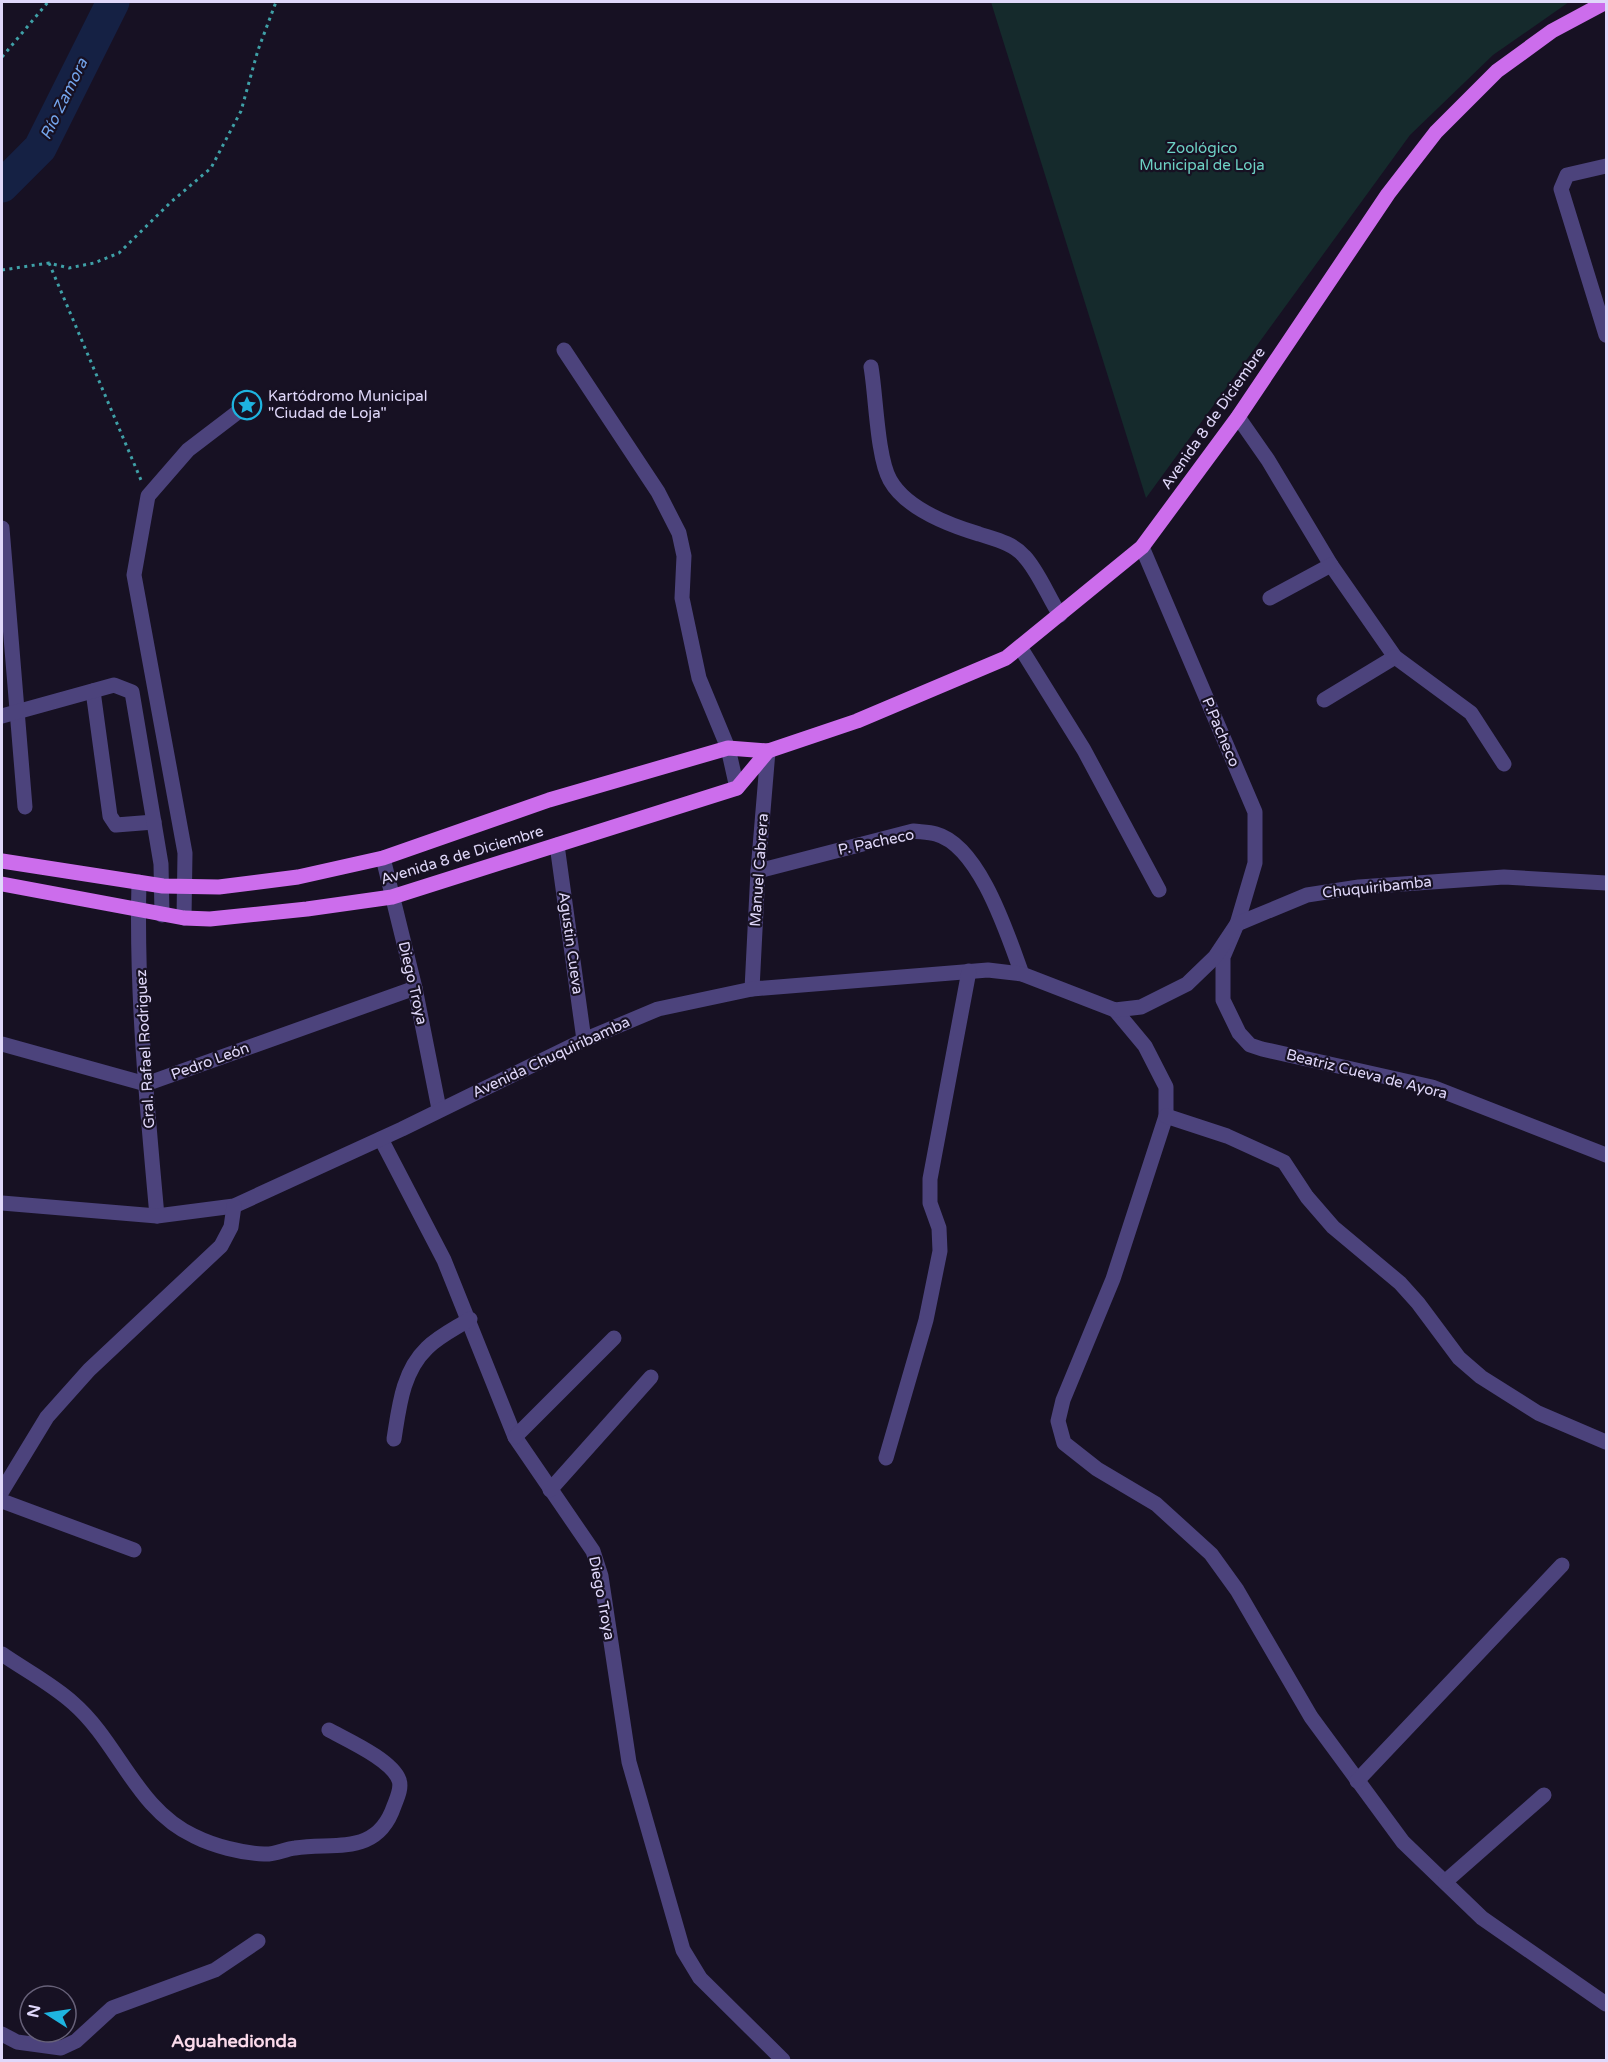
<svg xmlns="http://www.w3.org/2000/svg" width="1608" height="2062" viewBox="0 0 1608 2062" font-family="'Varela Round',sans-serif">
	<rect width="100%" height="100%" fill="#171123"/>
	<polygon fill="#152a2c" points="991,2 1569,2 1493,55 1410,135 1146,498"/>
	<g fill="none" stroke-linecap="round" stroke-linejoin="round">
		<polyline stroke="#152144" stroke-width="33" points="2,186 40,148 113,2"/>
		<g stroke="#3fa0a7" stroke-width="3" stroke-dasharray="3 4.5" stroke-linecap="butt">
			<polyline points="2,57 48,2"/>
			<polyline points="49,263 141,480"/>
			<polyline points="2,270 49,263 69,268 94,263 119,253 171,202 211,168 241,111 258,50 276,2"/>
		</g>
		<g stroke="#4c437c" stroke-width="15">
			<polyline points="1606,166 1567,175 1561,189 1606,335"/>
			<polyline points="564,350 658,492 679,533 684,556 682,598 699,678 728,748 737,788"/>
			<path d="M871 367C876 395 877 457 890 480 906 509 949 525 979 534 994 539 1013 543 1024 556 1039 572 1048 597 1060 615"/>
			<polyline points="1238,417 1268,460 1331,565 1395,657 1471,713 1504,764"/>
			<polyline points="2,528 25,807"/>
			<polyline points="1142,547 1255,812 1255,863 1237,924 1223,957 1223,1000 1239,1033 1250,1045 1262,1049 1432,1087 1606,1155"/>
			<polyline points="1270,598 1331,565"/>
			<polyline points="1020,647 1084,750 1159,890"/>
			<polyline points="93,691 110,816 116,825 154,822"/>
			<polyline points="1324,700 1395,657"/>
			<polyline points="2,716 114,685 132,692 161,864 162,915"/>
			<polyline points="557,845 584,1040"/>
			<polyline points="383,858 415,988 439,1109"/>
			<path d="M758 871 913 831C920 832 929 832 936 834 980 846 1008 936 1022 974"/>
			<path d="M139 882C136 994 147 1105 157 1216"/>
			<polyline points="184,918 185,853 134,575 148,496 188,450 247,405"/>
			<polyline points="752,989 758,871 768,751"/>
			<polyline points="1115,1010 1145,1046 1166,1087 1166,1116 1113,1279 1063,1400 1058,1421 1064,1443 1097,1469 1156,1504 1211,1554 1237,1590 1311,1717 1403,1842 1482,1918 1606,2004"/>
			<polyline points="2,1044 146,1084 415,988"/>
			<polyline points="1166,1116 1227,1136 1284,1162 1307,1197 1333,1227 1400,1283 1418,1303 1459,1358 1481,1377 1538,1413 1606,1442"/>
			<polyline points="381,1139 444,1260 515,1437 593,1551 601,1576 629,1762 683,1950 700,1978 783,2060"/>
			<polyline points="2,1203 157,1216 234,1206 402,1129 584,1040 658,1009 752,989 988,970 1022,974 1115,1010 1141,1007 1187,984 1215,957 1237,924 1307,895 1359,887 1504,877 1606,883"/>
			<polyline points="515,1437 614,1338"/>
			<path d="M394 1439C399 1408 402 1372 427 1348 439 1336 456 1328 470 1319"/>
			<polyline points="886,1458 926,1320 940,1251 939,1228 930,1203 930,1179 969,971"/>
			<polyline points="550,1490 651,1377"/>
			<polyline points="2,1491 47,1417 89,1370 221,1246 231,1227 234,1206"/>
			<polyline points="2,1501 134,1550"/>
			<path d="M2 1654C25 1670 52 1684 73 1703 119 1743 136 1809 194 1836 214 1846 241 1853 264 1854 274 1855 285 1849 295 1848 336 1842 377 1856 394 1806 397 1798 402 1788 399 1780 392 1760 347 1740 329 1730"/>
			<polyline points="1357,1781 1562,1565"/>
			<polyline points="1446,1881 1544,1795"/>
			<polyline points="2,2034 17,2042 61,2048 76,2041 112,2008 215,1970 258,1941"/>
		</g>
		<g stroke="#cc6dec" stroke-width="15">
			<polyline points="2,861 163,886 219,887 298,877 383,858 549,800 728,748 768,751 857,721 1006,658 1142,547 1238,417 1388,194 1436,132 1497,71 1552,31 1606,2"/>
			<polyline points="2,884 184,918 210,919 307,909 392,897 737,788 768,751"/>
		</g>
	</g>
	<defs>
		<g id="sight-ring" transform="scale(1.5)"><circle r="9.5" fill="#171123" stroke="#1eb4e0" stroke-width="1.5"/><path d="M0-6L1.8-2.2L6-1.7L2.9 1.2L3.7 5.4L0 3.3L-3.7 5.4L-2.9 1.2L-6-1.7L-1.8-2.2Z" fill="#1eb4e0"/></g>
	</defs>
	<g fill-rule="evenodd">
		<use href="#sight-ring" x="247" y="405"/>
	</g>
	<g text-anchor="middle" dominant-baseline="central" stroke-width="4.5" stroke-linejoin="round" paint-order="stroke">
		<g font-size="15" fill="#6dd1c4" stroke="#171123">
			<text x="1202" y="148">Zoológico<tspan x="1202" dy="17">Municipal de Loja</tspan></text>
		</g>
		<g font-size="15" fill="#e0d8fa" stroke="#171123" text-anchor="start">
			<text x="268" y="396">Kartódromo Municipal<tspan x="268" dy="17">"Ciudad de Loja"</tspan></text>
		</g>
		<g font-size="15" fill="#e0d8fa" stroke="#171123">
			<text transform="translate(1213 418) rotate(-55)">Avenida 8 de Diciembre</text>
			<text transform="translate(1221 732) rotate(67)">P.Pacheco</text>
			<text transform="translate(876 842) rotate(-12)">P. Pacheco</text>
			<text transform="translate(462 855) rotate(-17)">Avenida 8 de Diciembre</text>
			<text transform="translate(759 870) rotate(-86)">Manuel Cabrera</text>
			<text transform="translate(1377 887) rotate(-6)">Chuquiribamba</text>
			<text transform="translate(571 943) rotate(82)">Agustin Cueva</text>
			<text transform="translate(413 983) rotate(77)">Diego Troya</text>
			<text transform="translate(145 1049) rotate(-93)">Gral. Rafael Rodriguez</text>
			<text transform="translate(551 1057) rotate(-25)">Avenida Chuquiribamba</text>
			<text transform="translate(210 1061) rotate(-20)">Pedro León</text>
			<text transform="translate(1367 1074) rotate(14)">Beatriz Cueva de Ayora</text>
			<text transform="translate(602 1598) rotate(79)">Diego Troya</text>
		</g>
		<g font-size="16" font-style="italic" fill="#74a5ec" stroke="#171123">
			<text transform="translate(64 99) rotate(-64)">Río Zamora</text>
		</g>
		<g font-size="18" font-weight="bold" fill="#fadaea" stroke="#171123">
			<text x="234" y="2041">Aguahedionda</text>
		</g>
	</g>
	<rect width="1608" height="2062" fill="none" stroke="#e0d8fa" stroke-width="6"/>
	<g transform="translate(48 2014) rotate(282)"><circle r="28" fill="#171123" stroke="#676179" stroke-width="1.5"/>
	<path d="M0-4.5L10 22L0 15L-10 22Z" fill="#1eb4e0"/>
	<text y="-9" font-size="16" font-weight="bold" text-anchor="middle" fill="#e0d8fa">N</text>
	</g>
</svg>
